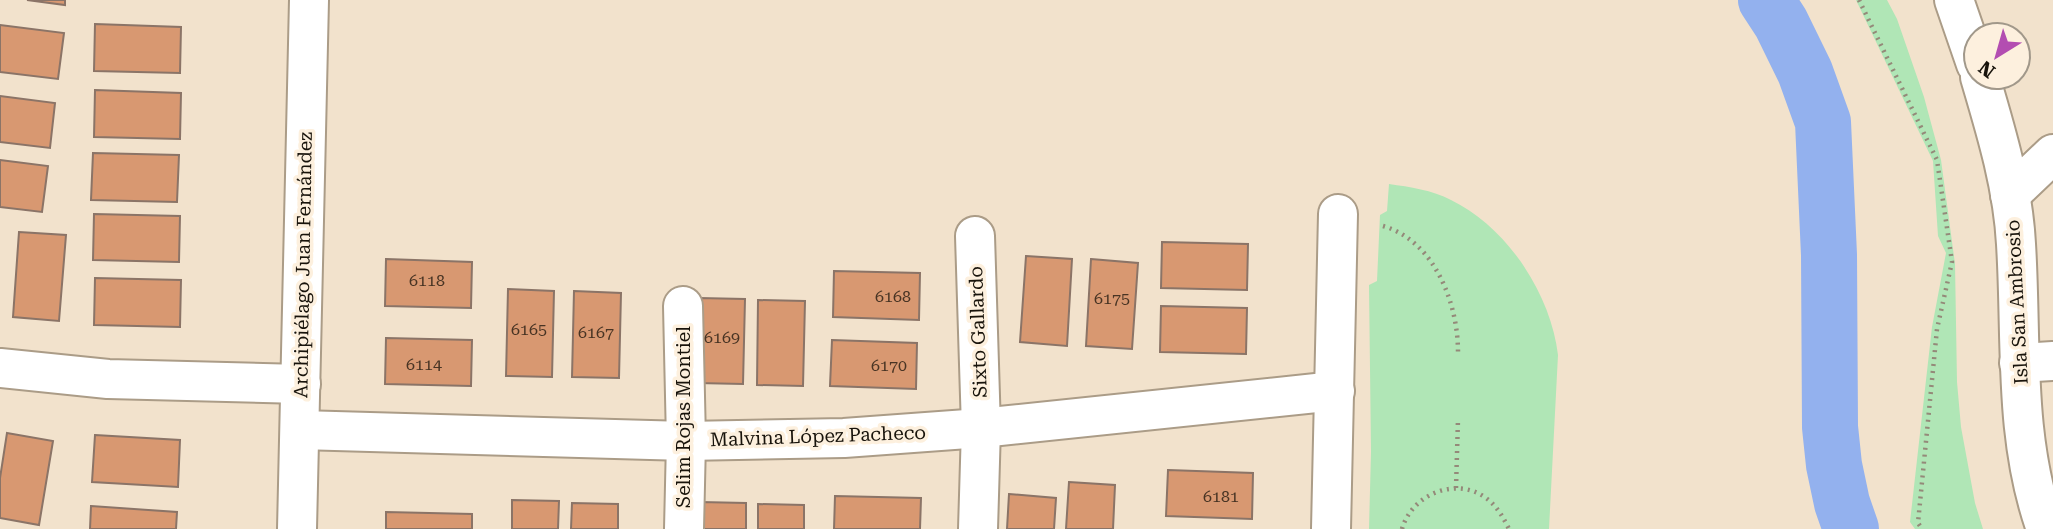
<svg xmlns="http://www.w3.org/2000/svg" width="2053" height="529" viewBox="0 0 2053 529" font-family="'Roboto Serif',serif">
	<rect width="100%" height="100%" fill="#f2e2cc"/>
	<g fill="#b0e6b6">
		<polygon points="1856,0 1887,0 1897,19 1924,97 1941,160 1955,264 1957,382 1961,427 1975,503 1983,529 1915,529 1910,522 1932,327 1946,253 1938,236 1933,161"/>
		<path d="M1389 184C1410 187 1432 190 1451 200 1507 227 1551 294 1558 355L1549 529H1369L1371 452 1369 285 1377 281 1380 215 1387 211Z"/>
	</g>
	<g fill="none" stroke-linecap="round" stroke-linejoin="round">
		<polyline stroke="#93b1ee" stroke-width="56" points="1766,0 1781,23 1805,72 1823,122 1829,255 1830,427 1834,465 1842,503 1851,529"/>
	</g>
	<g fill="#d89871" stroke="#8b7467" stroke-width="2">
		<polygon points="27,0 65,0 65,5"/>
		<polygon points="95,24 181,27 180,73 94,71"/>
		<polygon points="0,25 64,33 58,79 0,72"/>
		<polygon points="95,90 181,93 180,139 94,137"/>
		<polygon points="0,96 55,103 50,148 0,142"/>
		<polygon points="93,153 179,155 177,202 91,200"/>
		<polygon points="0,160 48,166 42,212 0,207"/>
		<polygon points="94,214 180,216 179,262 93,260"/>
		<polygon points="19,232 66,235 59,321 13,317"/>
		<polygon points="1162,242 1248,244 1247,290 1161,288"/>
		<polygon points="1026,256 1072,259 1067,346 1020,342"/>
		<polygon points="386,259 472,262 471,308 385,306"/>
		<polygon points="1091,259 1138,263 1132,349 1086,346"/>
		<polygon points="834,271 920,273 919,320 833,317"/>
		<polygon points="95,278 181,280 180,327 94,325"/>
		<polygon points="508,289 554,291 552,377 506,376"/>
		<polygon points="574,291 621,293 619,378 572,377"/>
		<polygon points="699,298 745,299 743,384 697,383"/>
		<polygon points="758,300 805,301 803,386 757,385"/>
		<polygon points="1161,306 1247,308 1246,354 1160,352"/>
		<polygon points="386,338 472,340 471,386 385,384"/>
		<polygon points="832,340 917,343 916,389 830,386"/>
		<polygon points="7,433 53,441 39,525 0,518 0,478"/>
		<polygon points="95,435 180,440 178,487 92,482"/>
		<polygon points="1168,470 1253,473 1252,519 1166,516"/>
		<polygon points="1069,482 1115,485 1113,529 1066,529"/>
		<polygon points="1009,494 1056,498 1054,529 1007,529"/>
		<polygon points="835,496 921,498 920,529 834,529"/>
		<polygon points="512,500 559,501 558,529 512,529"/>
		<polygon points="700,502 746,503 746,529 699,529"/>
		<polygon points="572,503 618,504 618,529 571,529"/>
		<polygon points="758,504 804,505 804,529 758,529"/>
		<polygon points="91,506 177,512 176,529 90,529"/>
		<polygon points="386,512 472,514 472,529 386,529"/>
	</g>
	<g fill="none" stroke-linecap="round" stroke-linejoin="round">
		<g stroke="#ab9c87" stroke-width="42">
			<g id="minor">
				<polyline points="1954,0 1976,64"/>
				<path d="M1980 77C1996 131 2013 187 2016 244 2022 340 2013 437 2046 529"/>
				<polyline points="2010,195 2053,154"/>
				<polyline points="975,236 981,428 978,529"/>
				<polyline points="683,306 686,441 684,529"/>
				<polyline points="2019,363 2053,361"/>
				<polyline points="0,368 108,379 301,384"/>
				<polyline points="300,430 686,441 844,438 981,428 1335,391"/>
				<polyline points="297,529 309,0"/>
				<polyline points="1331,529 1338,214"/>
			</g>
		</g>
		<g stroke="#948979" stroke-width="4.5" stroke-dasharray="2 5" stroke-linecap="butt">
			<polyline points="1859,0 1937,160 1952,262 1937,329 1918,523 1922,529"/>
			<path d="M1383 226C1435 241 1458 304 1458 352"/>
			<polyline points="1456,488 1458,419"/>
			<path d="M1402 529C1412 494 1456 476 1486 498 1497 506 1503 517 1509 529"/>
		</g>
		<use href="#minor" stroke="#fff" stroke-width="38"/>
	</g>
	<g text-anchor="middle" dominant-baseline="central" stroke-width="7" stroke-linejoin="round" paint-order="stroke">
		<g font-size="16" fill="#483424">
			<text x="427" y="280">6118</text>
			<text x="893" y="296">6168</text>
			<text x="1112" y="298">6175</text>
			<text x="529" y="329">6165</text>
			<text x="596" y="332">6167</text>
			<text x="722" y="337">6169</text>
			<text x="424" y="364">6114</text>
			<text x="889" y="365">6170</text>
			<text x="1221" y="496">6181</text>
		</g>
		<g font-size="19" fill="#18130b" stroke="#fdf0de">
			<text transform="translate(303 265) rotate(-89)">Archipiélago Juan Fernández</text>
			<text transform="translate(2017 302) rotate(-93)">Isla San Ambrosio</text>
			<text transform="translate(978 332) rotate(-92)">Sixto Gallardo</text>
			<text transform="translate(683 417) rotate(-90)">Selim Rojas Montiel</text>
			<text transform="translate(818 436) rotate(-2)">Malvina López Pacheco</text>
		</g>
	</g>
	<g transform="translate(1997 56) rotate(217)"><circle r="33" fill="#fdf0de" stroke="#a1988a" stroke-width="2"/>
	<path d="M0-5L12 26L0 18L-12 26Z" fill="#b34db1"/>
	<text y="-10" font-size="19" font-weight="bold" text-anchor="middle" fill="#18130b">N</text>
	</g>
</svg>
